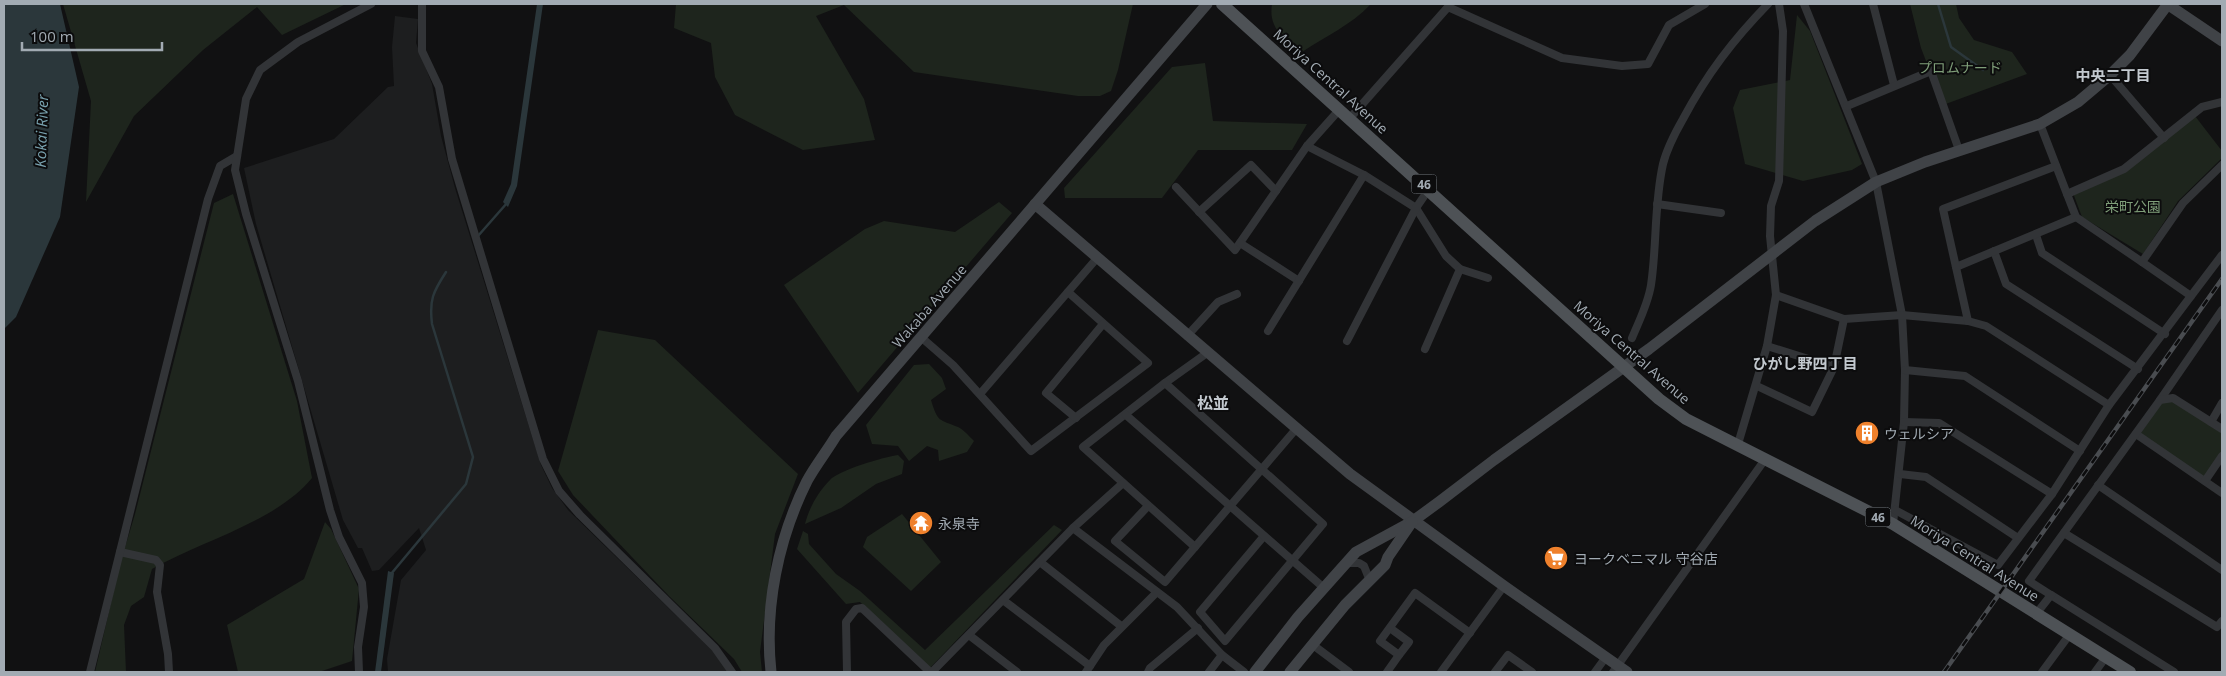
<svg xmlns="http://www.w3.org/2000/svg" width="2226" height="676" viewBox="0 0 2226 676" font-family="'Open Sans','Noto Sans JP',sans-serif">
	<rect width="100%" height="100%" fill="#111112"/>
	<polygon fill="#1d1e1f" points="395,16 418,19 416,43 432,84 441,136 455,188 541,465 552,488 568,510 718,656 728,672 388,672 387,659 401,580 426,550 419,528 379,570 372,571 362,548 358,548 343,520 256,224 244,168 334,139 388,87 394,86 392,47"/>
	<g fill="#1e251d">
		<polygon points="63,4 346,4 282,35 257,7 203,50 134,116 86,202 91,101"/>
		<polygon points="676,4 1133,4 1118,70 1111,91 1100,96 1078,96 914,72 844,5 816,16 864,99 875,140 803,150 735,115 715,77 711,43 674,28"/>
		<path d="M1272 4H1371C1350 26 1327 35 1302 52 1284 39 1268 28 1272 4Z"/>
		<polygon points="1910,4 1956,4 1959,18 1974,40 2012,52 2027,74 1943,105 1921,48"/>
		<polygon points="1797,15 1810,31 1862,164 1852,170 1803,181 1745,164 1733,108 1740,90 1790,80"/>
		<polygon points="1205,63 1213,121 1307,124 1292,150 1198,150 1162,198 1065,198 1064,188 1172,67"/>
		<polygon points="2195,116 2222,151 2222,158 2178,201 2143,254 2082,217 2073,193 2125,170"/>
		<path d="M233 194 297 401 312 478C276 522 201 541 152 569L144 597 131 606 124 625 126 672H95L120 564 135 514 214 203Z"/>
		<polygon points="999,202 1012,213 858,393 784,285 865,229 884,221 955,232"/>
		<polygon points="598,330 655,340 798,474 775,534 760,652 762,672 742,672 734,659 669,596 573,495 558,471"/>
		<path d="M929 364 942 378 946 389 931 400C938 423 939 419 958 427 964 430 969 436 974 441L967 452 939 461 938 450 927 446 909 461 898 446 872 444 866 425 914 365Z"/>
		<polygon points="2173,398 2222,429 2222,456 2205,481 2136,434 2160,400"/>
		<path d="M898 455 904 461 902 474 876 484 841 508 805 524C809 508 818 492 830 480 839 470 884 457 898 455Z"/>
		<polygon points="902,514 941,562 911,591 863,547 867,537"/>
		<polygon points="325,522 331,529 359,589 352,661 319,672 238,672 227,625 304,579"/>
		<polygon points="1054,525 1062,530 929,669 860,602 846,604 797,549 803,531 808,534 809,544 836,574 860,591 925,650"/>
	</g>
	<g fill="#2b373b">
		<polygon points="4,4 60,4 79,87 60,217 16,317 4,329"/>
		<polygon points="537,4 543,4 517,186 508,207 503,202 511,184"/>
		<polygon points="388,571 394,573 381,672 375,672"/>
	</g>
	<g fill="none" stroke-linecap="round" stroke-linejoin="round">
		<g stroke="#2b373b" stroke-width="2.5">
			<polyline points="1938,4 1951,47 1983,70"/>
			<polyline points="478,236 507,203"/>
			<path d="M391 574 466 484 473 457 432 324C429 300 433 292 446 272"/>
		</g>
		<g stroke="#323437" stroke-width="8">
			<polyline points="422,4 422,51 439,87 452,159 543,459 559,491 580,515 715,648 732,672"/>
			<polyline points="1804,4 1876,182 1902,315 1905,370 1904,422 1893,524"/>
			<polyline points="1873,4 1894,85"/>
			<polyline points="2110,75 2164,138"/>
			<polyline points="1847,106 1931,71 1959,150"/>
			<polyline points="1350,118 1448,7 1562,58 1622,66 1648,64 1669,25 1705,4"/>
			<polyline points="2040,124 2067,194"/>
			<polyline points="1307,146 1364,175 1416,208 1446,256 1460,269 1488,278"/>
			<polyline points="1176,187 1235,250 1307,146 1340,109"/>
			<polyline points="1657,204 1721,213"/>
			<polyline points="1199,212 1251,165 1276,191"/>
			<polyline points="2036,235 2042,253 2165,334"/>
			<polyline points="1240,243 1299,281"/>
			<polyline points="1994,251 2006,284 2138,369"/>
			<polyline points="2142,262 2076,217 2067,194 2124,169 2202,107 2222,102"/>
			<polyline points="1956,267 2076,217"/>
			<polyline points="1776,295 1844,319 1902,315 1968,321 1986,326 2109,405"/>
			<polyline points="2191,296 2222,255"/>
			<polyline points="1968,321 1943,209 2056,166"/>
			<polyline points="1268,331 1364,175"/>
			<polyline points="1187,336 1218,302 1237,294"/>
			<polyline points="922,338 953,365 1031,451 1148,363 1068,292"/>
			<path d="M1632 338C1639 321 1648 304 1651 285 1657 245 1654 204 1663 164 1667 148 1675 133 1683 119 1707 74 1733 40 1768 4"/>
			<polyline points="1347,341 1416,208 1429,189"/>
			<polyline points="1767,346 1834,367 1844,319"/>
			<polyline points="1425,349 1460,269"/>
			<polyline points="1207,353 1165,383 1083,447 1195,547 1296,429"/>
			<polyline points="1905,370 1965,376 2080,451"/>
			<polyline points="1165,383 1323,524 1225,641 1200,612 1264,536"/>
			<polyline points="1757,386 1812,412 1834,367"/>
			<polyline points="980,394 1098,257"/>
			<polyline points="2160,400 2222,310"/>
			<polyline points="1126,415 1324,588"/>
			<polyline points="1076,418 1046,393 1103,324"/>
			<polyline points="1904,422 1939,423 2052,494"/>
			<polyline points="2211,422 2222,403"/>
			<polyline points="2136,434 2222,493"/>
			<polyline points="1738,444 1767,346 1776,295 1770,236 1771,206 1779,181 1783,31 1779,4"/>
			<polyline points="1900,474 1926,477 2018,538"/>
			<polyline points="2205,481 2222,456"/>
			<polyline points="1123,483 1073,528 1177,607 1222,655 1244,672"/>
			<polyline points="2098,485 2222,570"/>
			<polyline points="1148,506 1115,541 1165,582 1195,547"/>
			<polyline points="1895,510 1998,565 2052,494 2109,405 2191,296 2142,262 2183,203 2222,165"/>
			<polyline points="2064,533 2217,627 2222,621"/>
			<polyline points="120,552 156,560 160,565 157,592 168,654 169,672"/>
			<polyline points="1040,562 1121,626"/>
			<polyline points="1348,563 1359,563 1364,566 1370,581"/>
			<polyline points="2051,595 2174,672"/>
			<polyline points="1003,600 1090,666"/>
			<polyline points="2036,614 2051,595 2029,581 2160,400 2173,398 2222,429"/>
			<polyline points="1390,628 1409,642 1399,655"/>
			<polyline points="969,635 1017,672"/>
			<polyline points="1313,645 1349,672"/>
			<polyline points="90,672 208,199 220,166 237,156"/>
			<polyline points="359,672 358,647 364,607 362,583 339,537 330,510 298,381 246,214 235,170 246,99 260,70 298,42 371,4"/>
			<polyline points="847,672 846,622 856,609 862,608 930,672"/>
			<polyline points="932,672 1073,528"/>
			<polyline points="1086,672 1104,645 1157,592"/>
			<polyline points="1148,672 1150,668 1198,628"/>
			<polyline points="1209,672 1222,655"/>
			<polyline points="1387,672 1399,655 1380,641 1415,593 1470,633"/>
			<polyline points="1441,672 1504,586"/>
			<polyline points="1495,672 1508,655 1532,672"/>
			<polyline points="1595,672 1606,657"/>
			<polyline points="1613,672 1766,458"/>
			<polyline points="2042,672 2070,634"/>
			<polyline points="2095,672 2106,657"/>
		</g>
		<g stroke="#404347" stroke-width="11">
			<polyline points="2167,4 2222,41"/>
			<polyline points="1035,204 1350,474 1504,586 1627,672"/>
			<path d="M771 672C764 608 778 539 807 481 815 466 827 451 836 436L1207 4"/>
			<polyline points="1255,672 1298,617 1356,552 1413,521 1439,502 1494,460 1649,349 1815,221 1876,182 1925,162 2040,124 2078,102 2110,75 2130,55 2168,4"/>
			<polyline points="1290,672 1345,605 1385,565 1388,557 1412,522"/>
		</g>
		<polyline stroke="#4e5256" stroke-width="12" points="1222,4 1659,399 1686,419 1893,524 2130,672"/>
		<g stroke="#494c50" stroke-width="4.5">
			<polyline id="rail" points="1944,672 2222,279"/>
		</g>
		<use href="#rail" stroke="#0c0c0d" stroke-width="2.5" stroke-dasharray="8" stroke-linecap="butt"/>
	</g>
	<defs>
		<g id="building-disc" transform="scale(1.25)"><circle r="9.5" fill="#ef812c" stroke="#0c0c0d"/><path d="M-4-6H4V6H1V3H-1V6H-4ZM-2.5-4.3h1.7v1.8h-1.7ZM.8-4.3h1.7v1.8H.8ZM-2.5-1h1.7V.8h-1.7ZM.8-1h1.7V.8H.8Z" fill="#fff"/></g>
		<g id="temple-disc" transform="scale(1.25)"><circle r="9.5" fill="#ef812c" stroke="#0c0c0d"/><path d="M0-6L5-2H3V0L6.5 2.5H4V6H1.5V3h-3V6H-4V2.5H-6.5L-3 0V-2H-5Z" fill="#fff"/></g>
		<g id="supermarket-disc" transform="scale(1.25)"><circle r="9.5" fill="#ef812c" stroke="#0c0c0d"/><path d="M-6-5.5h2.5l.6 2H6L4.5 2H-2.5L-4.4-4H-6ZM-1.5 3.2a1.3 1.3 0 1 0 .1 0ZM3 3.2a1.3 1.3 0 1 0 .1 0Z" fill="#fff"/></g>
	</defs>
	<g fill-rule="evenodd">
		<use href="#building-disc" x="1867" y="433"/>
		<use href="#temple-disc" x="921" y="523"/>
		<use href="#supermarket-disc" x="1556" y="558"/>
	</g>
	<g text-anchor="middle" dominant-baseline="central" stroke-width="4" stroke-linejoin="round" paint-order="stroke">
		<g fill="#0c0c0d" stroke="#757b81" stroke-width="1">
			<rect x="1411.5" y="174.5" width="25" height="19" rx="4"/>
			<rect x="1865.5" y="507.5" width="25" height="19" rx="4"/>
		</g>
		<g font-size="12" font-weight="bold" fill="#a2abb3">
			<text x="1424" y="184">46</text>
			<text x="1878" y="517">46</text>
		</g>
		<g font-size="14" fill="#7f9e79" stroke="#0c0c0d">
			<text x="1960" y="67">プロムナード</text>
			<text x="2133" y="206">栄町公園</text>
		</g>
		<g font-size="14" fill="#a2abb3" stroke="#0c0c0d">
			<text transform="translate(1331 81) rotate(42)">Moriya Central Avenue</text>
			<text transform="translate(929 306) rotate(-49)">Wakaba Avenue</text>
			<text transform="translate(1632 352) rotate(41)">Moriya Central Avenue</text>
			<text transform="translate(1975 558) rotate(32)">Moriya Central Avenue</text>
		</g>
		<g font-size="14" fill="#a2abb3" stroke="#0c0c0d" text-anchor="start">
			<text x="1884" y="433">ウェルシア</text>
			<text x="938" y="523">永泉寺</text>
			<text x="1574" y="558">ヨークベニマル 守谷店</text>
		</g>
		<g font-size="15" font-weight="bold" fill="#c3c9cf" stroke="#0c0c0d">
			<text x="2113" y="75">中央二丁目</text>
			<text x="1805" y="363">ひがし野四丁目</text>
		</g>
		<g font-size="15" font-style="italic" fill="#79a2af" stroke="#0c0c0d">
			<text transform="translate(41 131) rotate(-88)">Kokai River</text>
		</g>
		<g font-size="16" font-weight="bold" fill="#c3c9cf" stroke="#0c0c0d">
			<text x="1213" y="403">松並</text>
		</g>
	</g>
	<rect width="2226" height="676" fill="none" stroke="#a2abb3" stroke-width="10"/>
	<path d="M22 42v8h140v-8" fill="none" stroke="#a2abb3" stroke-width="2.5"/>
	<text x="30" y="42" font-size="15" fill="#a2abb3" stroke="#0c0c0d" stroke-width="4" paint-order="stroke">100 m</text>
</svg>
